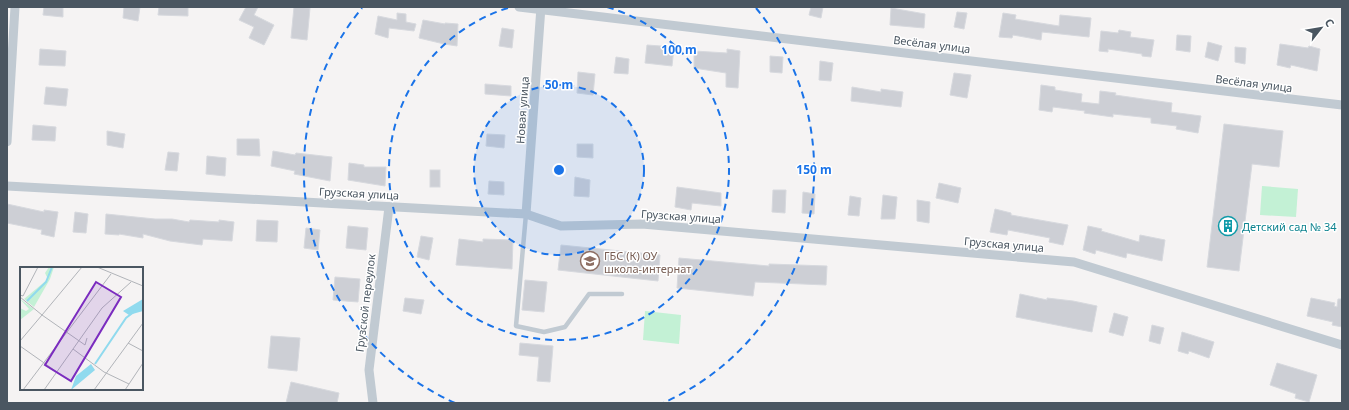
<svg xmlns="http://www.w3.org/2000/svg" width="1349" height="410" viewBox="0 0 1349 410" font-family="'Noto Sans',sans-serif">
	<rect width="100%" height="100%" fill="#f5f3f3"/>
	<g fill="#c3f1d5">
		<polygon points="1262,186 1298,189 1296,217 1260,215"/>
		<polygon points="645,311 681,315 679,344 643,340"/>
	</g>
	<g fill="#cdcfd5" stroke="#d7d9de">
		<polygon points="44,7 63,7 63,17 43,15"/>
		<polygon points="124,7 140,7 138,21 123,18"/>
		<polygon points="159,7 188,7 188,16 158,15"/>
		<polygon points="246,7 258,7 254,15 274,25 264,45 249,38 254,27 239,20"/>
		<polygon points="294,7 310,8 307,40 291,38"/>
		<polygon points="811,7 823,7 821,18 809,15"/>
		<polygon points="891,8 925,14 924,28 890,25"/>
		<polygon points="957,12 967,13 964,29 954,27"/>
		<polygon points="397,13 406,14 406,22 416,24 414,31 389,28 388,38 375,34 378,16 397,20"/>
		<polygon points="1003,13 1016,15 1015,19 1059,26 1060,15 1091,18 1089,37 1042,32 1041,40 1013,35 1012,38 999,37"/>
		<polygon points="423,20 445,24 445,23 458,24 457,46 444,44 419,38"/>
		<polygon points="502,28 514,30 512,48 499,46"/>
		<polygon points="1119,30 1131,32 1130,37 1154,40 1151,57 1142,56 1142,54 1108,49 1108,52 1099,51 1101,31 1118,33"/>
		<polygon points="1177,35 1191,36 1190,52 1176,50"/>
		<polygon points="1208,42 1222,46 1218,61 1205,57"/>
		<polygon points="1280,44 1308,48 1309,46 1320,49 1317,71 1291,65 1290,68 1277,65"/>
		<polygon points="647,45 674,47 672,66 645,63"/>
		<polygon points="1235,47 1246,48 1245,64 1235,62"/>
		<polygon points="40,49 66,51 65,66 39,65"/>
		<polygon points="727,49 740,51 738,88 726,87 726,73 694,68 694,51 727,53"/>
		<polygon points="770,56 783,57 782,73 770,72"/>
		<polygon points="616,57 629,59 628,74 614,73"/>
		<polygon points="820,61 833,63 831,81 819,80"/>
		<polygon points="578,72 595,74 593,95 577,93"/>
		<polygon points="954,73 971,75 967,98 950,95"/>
		<polygon points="485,84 511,86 511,96 485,94"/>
		<polygon points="1041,85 1055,87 1055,90 1082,94 1081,102 1099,104 1100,91 1116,93 1115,95 1143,99 1172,103 1171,112 1201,116 1198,133 1176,129 1177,126 1151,123 1151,118 1113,114 1113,117 1084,113 1085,111 1053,107 1052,112 1039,110"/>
		<polygon points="46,87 68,89 66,106 44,104"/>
		<polygon points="852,87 881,92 881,89 903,92 901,107 851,101"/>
		<polygon points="1224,124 1283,131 1279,167 1252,164 1239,271 1207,267"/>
		<polygon points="33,125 56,127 55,141 32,140"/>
		<polygon points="107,131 125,134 123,148 107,145"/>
		<polygon points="487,134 505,135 504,148 486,146"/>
		<polygon points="237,139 259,139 260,156 237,155"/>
		<polygon points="577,144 593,144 593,158 577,157"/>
		<polygon points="273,151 295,155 296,153 332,157 330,181 294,174 295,171 271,166"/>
		<polygon points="168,152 179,153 177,171 165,170"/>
		<polygon points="207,156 226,158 225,176 206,174"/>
		<polygon points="349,163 364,165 364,167 386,167 385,186 348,180"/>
		<rect x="430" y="170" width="10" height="17"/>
		<polygon points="575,177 590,180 589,197 574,196"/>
		<polygon points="489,181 504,182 504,195 488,194"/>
		<polygon points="939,183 961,188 958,203 936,198"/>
		<polygon points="677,187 721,193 721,206 692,203 691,210 675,207"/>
		<polygon points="773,190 786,190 785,213 772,212"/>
		<polygon points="803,192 815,194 814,214 802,213"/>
		<polygon points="883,195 897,197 895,219 881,219"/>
		<polygon points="850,196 861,198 859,216 848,215"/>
		<polygon points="917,200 930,202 929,223 917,221"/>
		<polygon points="7,204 44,212 44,210 58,212 54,237 41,234 42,230 7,223"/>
		<polygon points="995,209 1011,213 1011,215 1068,225 1063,245 1049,242 1050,238 1008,230 1007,235 990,232"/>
		<polygon points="75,212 88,214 86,233 73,232"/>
		<polygon points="106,214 155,219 172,219 189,222 190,220 219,222 219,220 234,222 232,241 203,239 202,245 170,241 143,234 143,238 119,234 119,235 105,234"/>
		<polygon points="257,220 278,221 277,242 256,241"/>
		<polygon points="348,226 368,228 366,250 346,248"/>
		<polygon points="1088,226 1102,229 1101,231 1139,242 1140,235 1165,240 1162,261 1127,253 1126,258 1096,250 1095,254 1083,250"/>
		<polygon points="306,228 320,230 318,250 304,248"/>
		<polygon points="421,236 433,238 429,260 417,257"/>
		<polygon points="459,239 483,242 483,239 513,240 512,269 456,265"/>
		<polygon points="561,245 660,255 658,281 558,270"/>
		<polygon points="679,258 769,266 769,264 827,266 826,285 755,282 753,296 677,288"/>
		<polygon points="335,277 360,279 358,302 333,300"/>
		<polygon points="525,280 547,282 544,312 522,310"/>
		<polygon points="1020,294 1047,300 1047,298 1073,301 1097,306 1092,332 1016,317"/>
		<polygon points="405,298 424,300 421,314 403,311"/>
		<polygon points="1311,298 1335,303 1334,306 1337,307 1338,299 1342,299 1342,327 1332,325 1333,322 1307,316"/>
		<polygon points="1114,313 1128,317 1123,336 1109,332"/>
		<polygon points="1152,325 1164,328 1160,344 1149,341"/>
		<polygon points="1182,332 1214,342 1209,358 1189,351 1188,354 1178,351"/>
		<polygon points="271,336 300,338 297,371 268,368"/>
		<polygon points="520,343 553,346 550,382 537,381 539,357 519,355"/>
		<polygon points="1277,363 1317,375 1309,402 1295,398 1296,394 1270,385"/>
		<polygon points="291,382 339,393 337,403 286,403"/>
	</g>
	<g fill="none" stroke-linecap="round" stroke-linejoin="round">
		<polyline stroke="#c1cad2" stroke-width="4.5" points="526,214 516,326 544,332 565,327 589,294 622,294"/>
		<g stroke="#c1cad2" stroke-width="9">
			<polyline points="519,7 1342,105"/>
			<polyline points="7,142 15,7"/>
			<polyline points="7,186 526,214 561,226 642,224 1074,262 1342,345"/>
			<polyline points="526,214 541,7"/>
			<polyline points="373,403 369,370 389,207"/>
		</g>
	</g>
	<circle cx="559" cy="170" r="85" fill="#1a73e8" fill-opacity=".12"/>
	<g fill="none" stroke="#1a73e8" stroke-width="2" stroke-dasharray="7 5">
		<circle cx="559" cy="170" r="85"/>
		<path d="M607 7A170 170 0 1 1 511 7"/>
		<path d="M455 403A255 255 0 0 1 362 8M756 8A255 255 0 0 1 663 403"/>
	</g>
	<defs>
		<g id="building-ring" transform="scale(1)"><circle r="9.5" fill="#fff" stroke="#0f9aa8" stroke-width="1.5"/><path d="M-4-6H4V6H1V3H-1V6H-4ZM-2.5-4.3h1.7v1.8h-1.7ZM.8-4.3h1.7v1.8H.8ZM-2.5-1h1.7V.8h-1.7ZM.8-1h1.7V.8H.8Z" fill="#0f9aa8"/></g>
		<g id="school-ring" transform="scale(1)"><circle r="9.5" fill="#fff" stroke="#8d6e63" stroke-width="1.5"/><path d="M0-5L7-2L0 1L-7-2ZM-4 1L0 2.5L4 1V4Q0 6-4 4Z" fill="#8d6e63"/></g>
	</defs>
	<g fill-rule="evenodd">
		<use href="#building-ring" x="1228" y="226"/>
		<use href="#school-ring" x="590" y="261"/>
	</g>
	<g text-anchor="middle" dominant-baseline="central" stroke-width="3" stroke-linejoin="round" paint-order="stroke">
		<g font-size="11" fill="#4a5661" stroke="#fff">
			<text transform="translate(932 44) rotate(7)">Весёлая улица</text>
			<text transform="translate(1254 83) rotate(7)">Весёлая улица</text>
			<text transform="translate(522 110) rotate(-86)">Новая улица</text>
			<text transform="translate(359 193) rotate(3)">Грузская улица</text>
			<text transform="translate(681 216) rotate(4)">Грузская улица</text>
			<text transform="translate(1004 244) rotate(5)">Грузская улица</text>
			<text transform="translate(365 303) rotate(-83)">Грузской переулок</text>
		</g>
		<g font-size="11" fill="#0d838f" stroke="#fff" text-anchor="start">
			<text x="1242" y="226">Детский сад № 34</text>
		</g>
		<g font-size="11" fill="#785e54" stroke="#fff" text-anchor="start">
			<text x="604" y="255">ГБС (К) ОУ<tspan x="604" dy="13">школа-интернат</tspan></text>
		</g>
	</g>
	<g transform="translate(20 267)">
		<rect width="123" height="123" fill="#f5f3f3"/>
		<path d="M29 0H34L30 12 14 40 4 32 28 12 25 6ZM0 32 14 42 0 53V41L6 44 9 42Z" fill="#c3f1d5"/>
		<path d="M123 32V44L109 48 103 44ZM71 97 75 103 51 123 56 109Z" fill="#90daee"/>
		<path fill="none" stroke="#90daee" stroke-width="2" d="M7 34 26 15 32 0M75 97 106 51 115 44"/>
		<path fill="none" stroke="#b1b4b9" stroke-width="1" d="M62 0 22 48 65 78 67 71M77 0 123 19M0 28 3 29 18 0M0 30 22 48 0 74M108 76 123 84M0 79 37 105M53 82 84 105 109 117M3 123 91 7M24 123 82 41 111 15M74 123 123 56M105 123 123 96"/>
		<path fill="#7b2cbf" fill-opacity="0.15" stroke="#7b2cbf" stroke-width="2" d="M76 15 101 30 51 114 25 98Z"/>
		<rect width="123" height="123" fill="none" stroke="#4a5661" stroke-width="2"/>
	</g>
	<circle cx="559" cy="170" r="6" fill="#1a73e8" stroke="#fff" stroke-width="2"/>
	<g font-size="12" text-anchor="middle" font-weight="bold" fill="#1a73e8" stroke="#fff" stroke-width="3" stroke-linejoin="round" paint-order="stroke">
		<text x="679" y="54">100 m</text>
		<text x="559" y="89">50 m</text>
		<text x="814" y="174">150 m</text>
	</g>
	<rect width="1349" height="410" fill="none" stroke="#4a5661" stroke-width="16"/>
	<g transform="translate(1321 28) rotate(59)" stroke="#ffffff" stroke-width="3" paint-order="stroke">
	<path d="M0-3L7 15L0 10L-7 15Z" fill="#4a5661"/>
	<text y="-6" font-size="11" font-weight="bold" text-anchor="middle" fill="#4a5661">С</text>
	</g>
</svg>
